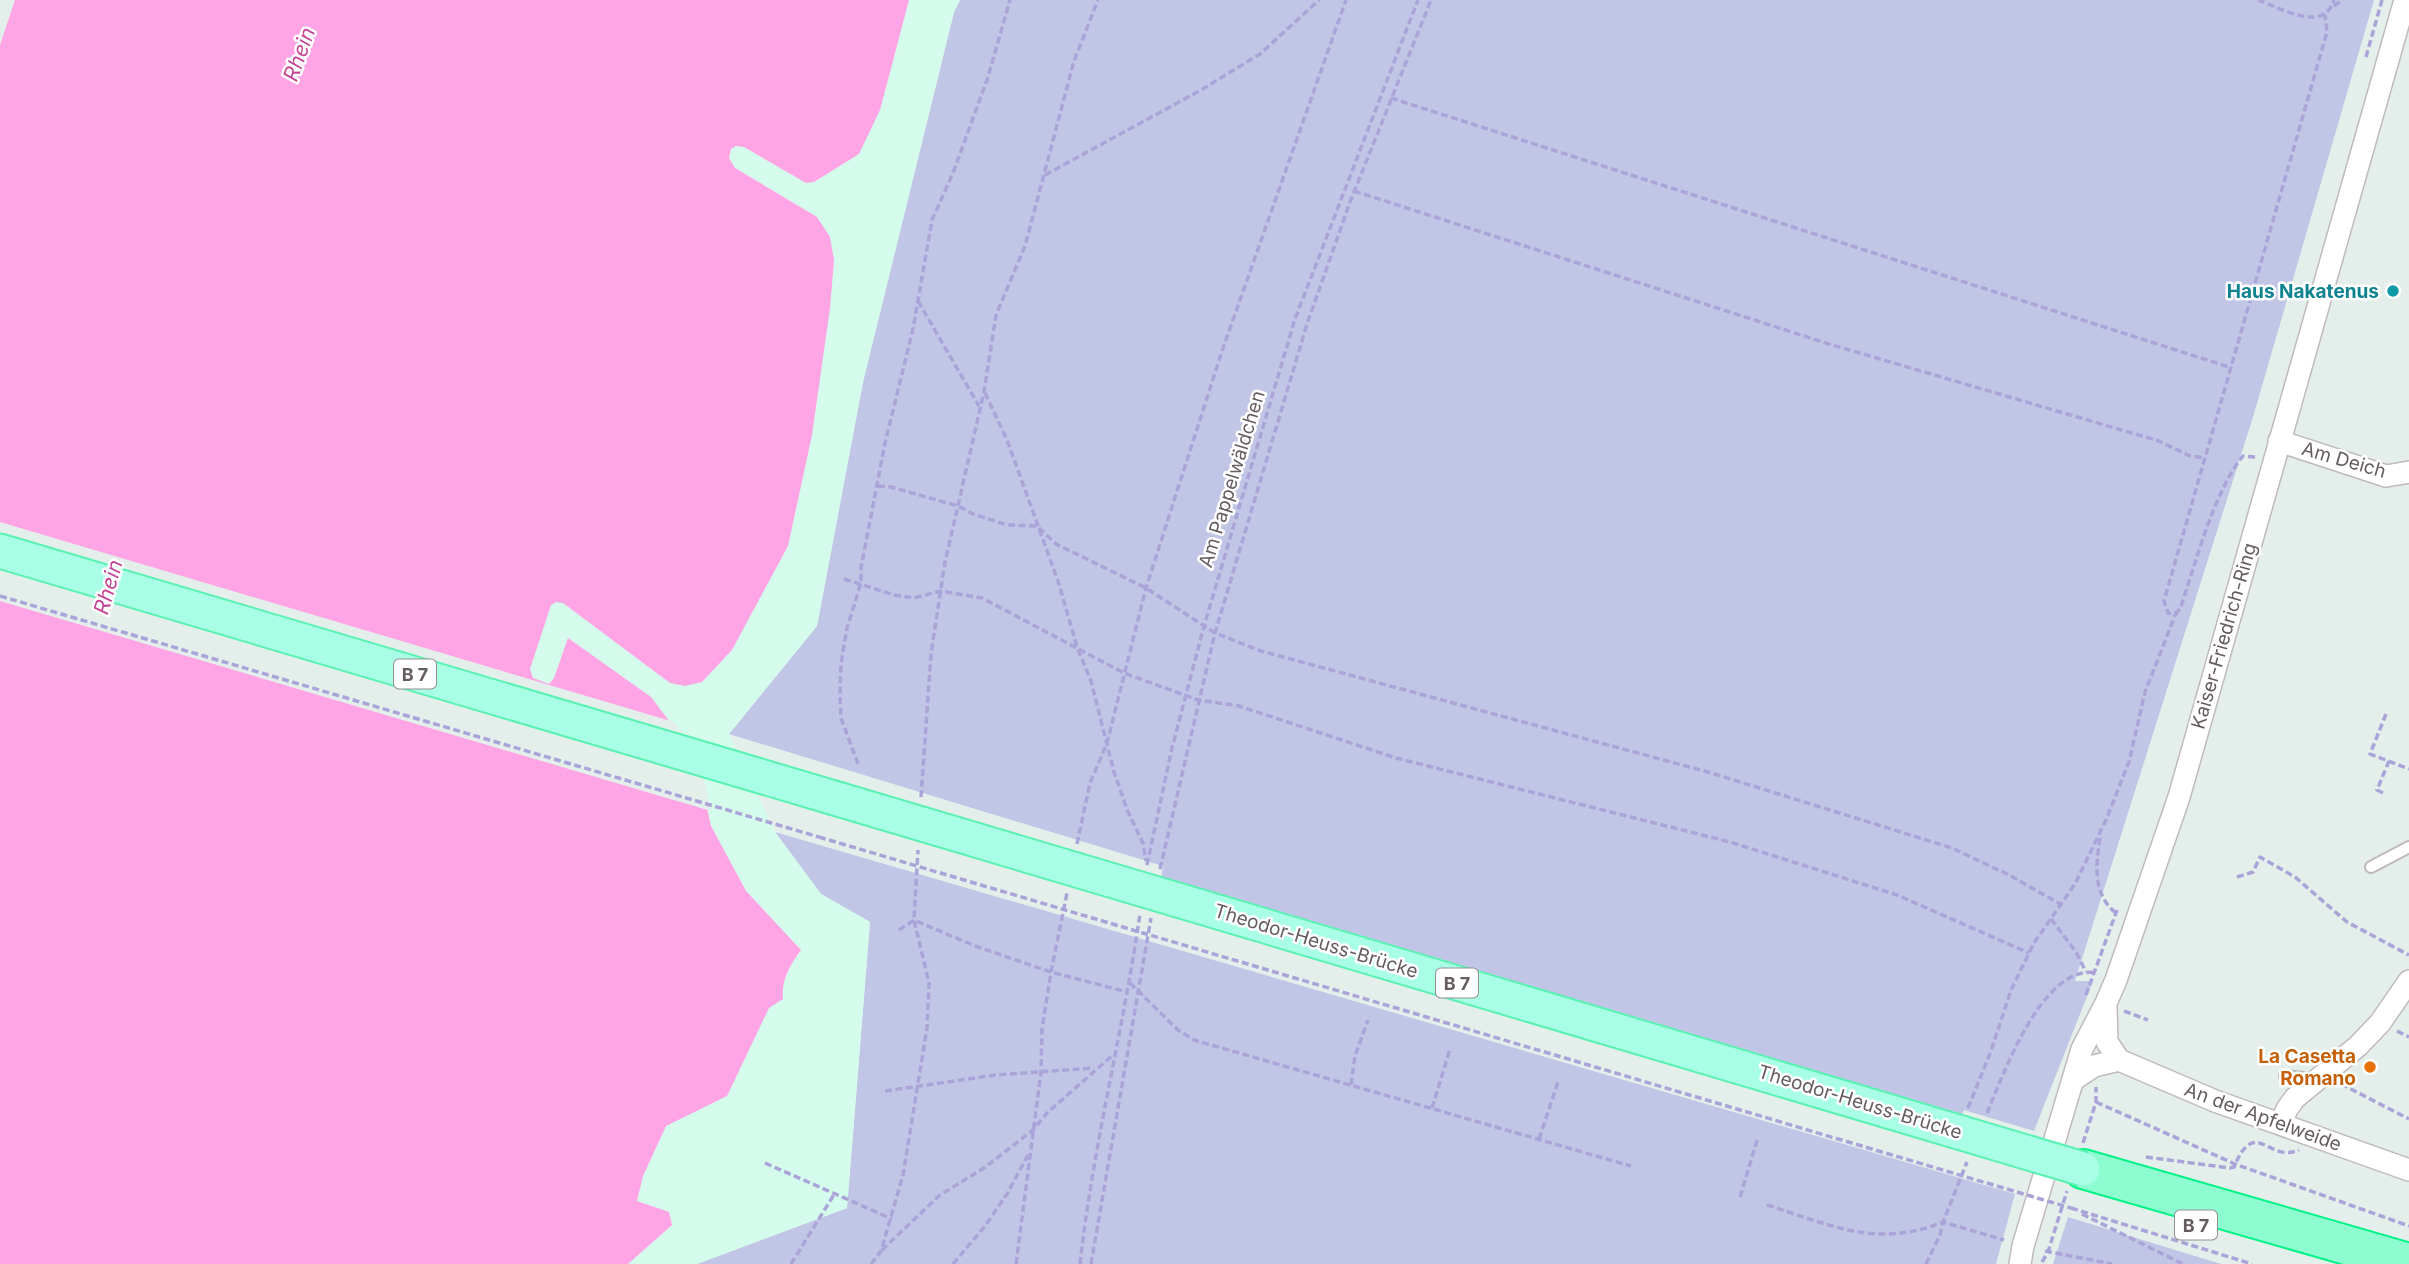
<svg xmlns="http://www.w3.org/2000/svg" width="2409" height="1264" viewBox="0 0 2409 1264" font-family="Inter,sans-serif">
	<rect width="100%" height="100%" fill="#e4efeb"/>
	<g fill="#c1c6e7">
		<polygon points="960,0 2374,0 2253,417 2075,981 2093,981 2034,1131 1964,1110 1961,1117 1161,879 1163,866 729,734 817,626 863,382 954,12"/>
		<polygon points="775,832 2015,1194 1996,1264 697,1264 847,1208 870,922 821,894"/>
		<polygon points="2068,1217 2221,1264 2053,1264"/>
	</g>
	<path fill="#d4fbec" d="M909 0H960L954 12 863 382 817 626 729 734 775 832 821 894 870 922 847 1208 697 1264H628L672 1225 669 1212 637 1201 643 1176 666 1126 727 1096 769 1008 783 999C781 980 790 965 801 950L746 891 711 826 699 773 568 639 554 678 549 685 533 678 530 669 551 605 556 602 563 603 788 545 812 435 830 308 834 260 817 217 735 168 729 158 731 149 736 146 744 147 806 183 880 110Z"/>
	<path fill="#ffa4e4" d="M15 0H909L880 110 859 154 814 182 806 183 744 147 736 146 731 149 729 158 735 168 817 217 830 237 834 260 830 308 812 435 788 546 732 650 702 682 685 686 670 683 563 603 556 602 551 605 530 669 533 678 549 684 554 678 568 638 651 697 679 734 699 773 711 826 746 891 801 950C790 965 781 980 783 999L769 1008 727 1096 666 1126 643 1176 637 1201 669 1212 672 1225 628 1264H0V45Z"/>
	<polygon fill="#e4efeb" points="0,522 674,722 682,732 702,772 711,811 0,601"/>
	<g fill="none" stroke-linecap="round" stroke-linejoin="round">
		<g stroke="#c0b9bd" stroke-width="14">
			<g id="lane">
				<polyline points="2371,867 2409,847"/>
				<polyline points="2285,1076 2314,1079"/>
			</g>
		</g>
		<g stroke="#c0b9bd" stroke-width="24">
			<g id="street">
				<polyline points="2279,441 2386,476 2409,472"/>
				<polyline points="2106,1006 2107,1042 2119,1060 2215,1101 2409,1170"/>
				<polyline points="2073,1080 2094,1066 2119,1060"/>
				<polyline points="2281,1123 2287,1109 2295,1098 2358,1046 2380,1023 2409,981"/>
				<polyline points="2020,1264 2023,1246 2082,1049 2106,1003 2116,980 2179,797 2405,0"/>
			</g>
		</g>
		<g stroke="#5af2b2" stroke-width="37">
			<polyline id="primary" points="0,551 831,797"/>
		</g>
		<g stroke="#00f385" stroke-width="42">
			<polyline id="highway" points="2083,1169 2409,1263"/>
		</g>
		<g stroke="#aaa4d9" stroke-width="3.5" stroke-dasharray="7 3.5" stroke-linecap="butt">
			<path d="M2258 0C2281 8 2324 34 2334 0"/>
			<polyline points="2334,6 2342,0"/>
			<polyline points="2366,57 2382,0"/>
			<polyline points="1391,98 2232,368"/>
			<polyline points="1045,175 1201,90 1260,54 1319,0"/>
			<polyline points="1354,191 1829,344 2159,441 2190,456 2205,458"/>
			<polyline points="918,301 979,406"/>
			<polyline points="985,393 1007,440 1058,581 1077,647 1091,681 1114,772 1128,812 1143,843 1146,861"/>
			<path d="M2255 457 2243 456C2214 491 2195 565 2180 609L2176 613H2168L2164 601 2327 32 2325 15"/>
			<polyline points="878,486 891,487 958,506 973,514 1007,525 1037,526 1056,544 1146,588 1215,633 1261,651 1708,772 1952,848 2009,875 2062,905"/>
			<polyline points="844,579 894,595 914,598 941,591 982,598 1124,673 1198,700 1239,706 1396,758 1730,842 1897,895 2029,953"/>
			<polyline points="0,596 819,837"/>
			<polyline points="2386,714 2370,754 2409,769"/>
			<polyline points="858,764 841,718 840,696 841,663 847,628 861,583 861,568 885,443 913,329 932,220 953,173 988,77 1010,0"/>
			<polyline points="2383,793 2377,790 2389,761"/>
			<polyline points="921,797 931,654 945,562 984,392 996,315 1025,246 1074,61 1098,0"/>
			<path d="M2100 838C2096 865 2092 894 2116 913"/>
			<polyline points="1077,844 1090,783 1107,743 1146,588 1222,351 1346,0"/>
			<polyline points="1147,865 1172,748 1204,626 1295,319 1418,0"/>
			<polyline points="1160,869 1215,633 1307,324 1350,202 1431,0"/>
			<polyline points="2237,877 2253,872 2260,857 2295,877 2347,922 2409,955"/>
			<polyline points="2051,919 2076,952 2086,972"/>
			<polyline points="899,930 914,920 975,946 1051,972 1127,992"/>
			<polyline points="1130,983 1178,1030 1194,1040 1631,1166"/>
			<polyline points="2086,995 2117,910"/>
			<polyline points="2124,1011 2148,1020"/>
			<polyline points="2397,1031 2409,1037"/>
			<polyline points="2341,1084 2409,1119"/>
			<polyline points="1351,1085 1355,1056 1368,1020"/>
			<polyline points="885,1091 995,1075 1094,1068"/>
			<polyline points="2096,1102 2235,1164 2409,1226"/>
			<polyline points="1432,1108 1450,1049"/>
			<polyline points="1968,1108 1991,1051 2011,990 2034,943 2075,884 2106,820 2129,762 2145,692 2176,613"/>
			<path d="M1987 1113C2003 1075 2043 963 2096 973"/>
			<polyline points="1539,1139 1559,1079"/>
			<polyline points="2083,1143 2096,1102 2096,1087"/>
			<path d="M2146 1157 2230 1168 2234 1167C2256 1115 2268 1164 2299 1150"/>
			<polyline points="765,1163 892,1219"/>
			<polyline points="1740,1197 1758,1137"/>
			<path d="M1767 1205C1831 1225 1876 1249 1943 1222L1967 1162"/>
			<polyline points="2071,1208 2252,1264"/>
			<polyline points="2082,1214 2183,1264"/>
			<polyline points="882,1250 940,1195 984,1168 1033,1130 1048,1112 1113,1055"/>
			<polyline points="2045,1251 2112,1264"/>
			<polyline points="2042,1262 2048,1252 2067,1191"/>
			<polyline points="791,1264 835,1193"/>
			<polyline points="871,1264 881,1251 903,1175 927,1028 929,983 914,920 918,850"/>
			<polyline points="953,1264 985,1226 1007,1194 1029,1153"/>
			<polyline points="1016,1264 1041,1072 1042,1029 1051,972 1067,893"/>
			<path d="M1080 1264C1093 1146 1123 1031 1140 914"/>
			<polyline points="1091,1264 1151,918"/>
			<polyline points="1926,1264 1940,1235 1943,1222 2004,1240"/>
		</g>
		<use href="#lane" stroke="#fff" stroke-width="10"/>
		<use href="#street" stroke="#fff" stroke-width="21"/>
		<use href="#primary" stroke="#a9ffe5" stroke-width="33"/>
		<use href="#highway" stroke="#8dfdd1" stroke-width="38"/>
		<g stroke="#5af2b2" stroke-width="37" stroke-linecap="butt">
			<polyline id="primary-bridge" points="831,797 2083,1169"/>
		</g>
		<polyline stroke="#aaa4d9" stroke-width="3.5" stroke-dasharray="7 3.5" stroke-linecap="butt" points="819,837 2071,1208"/>
		<use href="#primary-bridge" stroke="#a9ffe5" stroke-width="33"/>
	</g>
	<circle fill="#0f9aa8" stroke="#fff" stroke-width="2.5" cx="2393" cy="291" r="7"/>
	<circle fill="#e8710a" stroke="#fff" stroke-width="2.5" cx="2370" cy="1067" r="7"/>
	<g text-anchor="middle" dominant-baseline="central" stroke-width="5" stroke-linejoin="round" paint-order="stroke">
		<g fill="#fff" stroke="#938d90" stroke-width="2">
			<rect x="394" y="659.5" width="42" height="29" rx="5"/>
			<rect x="1436" y="968.5" width="42" height="29" rx="5"/>
			<rect x="2175" y="1210.5" width="42" height="29" rx="5"/>
		</g>
		<g font-size="18" font-weight="bold" fill="#655c61">
			<text x="415" y="674">B 7</text>
			<text x="1457" y="983">B 7</text>
			<text x="2196" y="1225">B 7</text>
		</g>
		<g font-size="19" font-weight="bold" fill="#0d838f" stroke="#fff" text-anchor="end">
			<text x="2379" y="291">Haus Nakatenus</text>
		</g>
		<g font-size="19" fill="#655c61" stroke="#fff">
			<text transform="translate(2344 460) rotate(16)">Am Deich</text>
			<text transform="translate(1232 479) rotate(-73)">Am Pappelwäldchen</text>
			<text transform="translate(2224 636) rotate(-74)">Kaiser-Friedrich-Ring</text>
			<text transform="translate(1316 941) rotate(17)">Theodor-Heuss-Brücke</text>
			<text transform="translate(1860 1102) rotate(17)">Theodor-Heuss-Brücke</text>
			<text transform="translate(2263 1117) rotate(20)">An der Apfelweide</text>
		</g>
		<g font-size="19" font-weight="bold" fill="#c56008" stroke="#fff" text-anchor="end">
			<text x="2356" y="1056">La Casetta<tspan x="2356" dy="22">Romano</tspan></text>
		</g>
		<g font-size="21" font-style="italic" fill="#c44595" stroke="#fff">
			<text transform="translate(299 54) rotate(-70)">Rhein</text>
			<text transform="translate(108 587) rotate(-74)">Rhein</text>
		</g>
	</g>
</svg>
